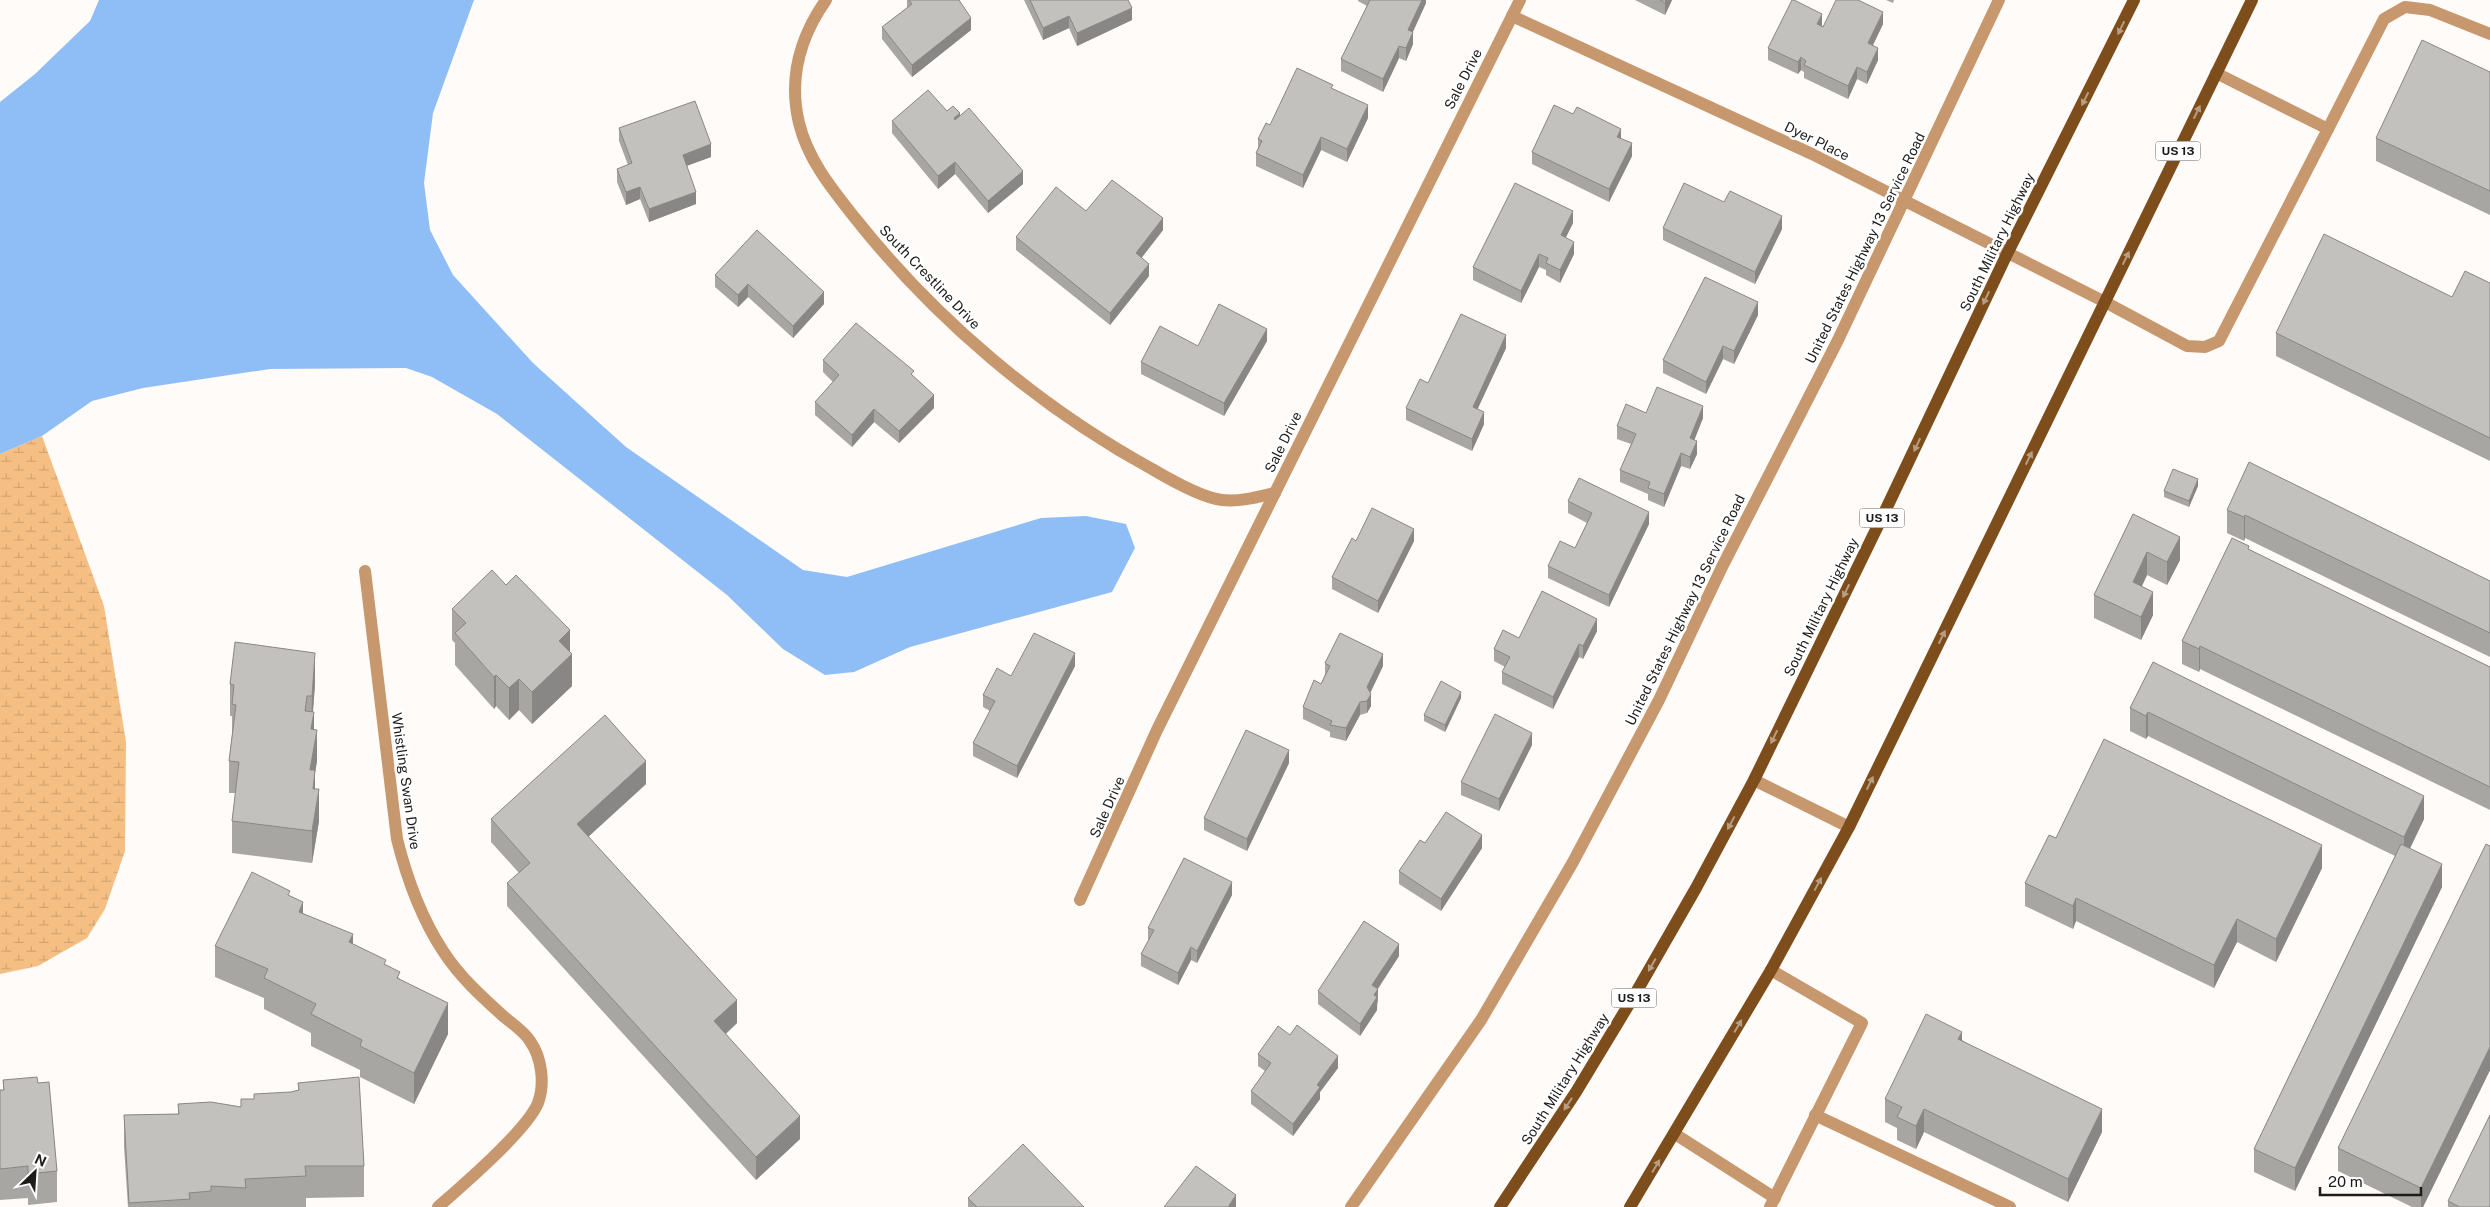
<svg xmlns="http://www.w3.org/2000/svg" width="2490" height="1207" viewBox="0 0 2490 1207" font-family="'Public Sans',sans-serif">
	<defs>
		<pattern id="wetland-marsh" width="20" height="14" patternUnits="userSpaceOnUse" patternTransform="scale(1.25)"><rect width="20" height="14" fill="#f5bf83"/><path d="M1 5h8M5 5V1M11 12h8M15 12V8" fill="none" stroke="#d2a471"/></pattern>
	</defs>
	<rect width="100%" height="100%" fill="#fefbf8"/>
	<polygon fill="url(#wetland-marsh)" points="42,436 104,606 126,742 125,851 105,909 87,938 38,966 0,974 0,454"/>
	<polygon fill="#8fbef6" points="99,0 474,0 433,113 424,183 430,230 453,275 533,363 626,447 803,570 847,577 1041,518 1086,516 1126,524 1135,548 1112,592 910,647 854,672 825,675 783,649 727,595 497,414 432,377 406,368 270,369 143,388 92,401 42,436 0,454 0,102 35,74 90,21"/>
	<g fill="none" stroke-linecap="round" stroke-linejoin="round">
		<g stroke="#c7976e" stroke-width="12">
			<polyline points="2216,73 2328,129 2384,19 2405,7 2430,10 2490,34"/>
			<polyline points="2105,302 2187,346 2205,347 2219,341 2328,129"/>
			<polyline points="1754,780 1849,827"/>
			<polyline points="1815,1115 2010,1207"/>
			<polyline points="1675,1134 1775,1198"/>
			<polyline points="1351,1207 1481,1020 1573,862 1659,700 1722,567 1838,340 1999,0"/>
			<polyline points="1770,1207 1862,1023 1771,970"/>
		</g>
		<g stroke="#c7976e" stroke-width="12">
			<path d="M826 0C800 37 788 77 799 123 808 160 832 189 855 218 935 319 1039 407 1152 469 1169 479 1203 498 1222 500 1240 502 1258 497 1275 493"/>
			<polyline points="1512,16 1812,154 2105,302"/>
			<path d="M365 571 397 839C407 879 420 916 443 951 459 976 481 996 502 1015 511 1023 524 1031 530 1041 542 1058 545 1084 538 1103 527 1130 463 1185 438 1207"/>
			<polyline points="1080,900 1157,730 1520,0"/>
		</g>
		<g stroke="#7d4d1c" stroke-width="12">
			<polyline points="1500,1207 1576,1092 1634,996 1696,888 1754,780 1887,507 2007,254 2134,0"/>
			<polyline points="1630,1207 1771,970 1849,827 2252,0"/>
		</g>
	</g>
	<g fill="#a8a6a3">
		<polygon points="907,0 959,0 971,30 912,77 882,39 882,27 907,8"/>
		<polygon points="1024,0 1128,0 1132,20 1077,46 1069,28 1043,40"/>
		<polygon points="1358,0 1426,0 1426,3 1413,32 1413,44 1406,61 1399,58 1383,92 1341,71 1341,59 1367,6 1358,1"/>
		<polygon points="1635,0 1672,0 1665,15"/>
		<polygon points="1886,0 1894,0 1893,3"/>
		<polygon points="1883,24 1873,45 1878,60 1867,84 1857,79 1848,99 1804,78 1804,72 1801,70 1798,74 1768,60 1768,48 1822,26"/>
		<polygon points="2490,72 2490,215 2376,161 2376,138"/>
		<polygon points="1333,89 1368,118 1347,162 1321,150 1303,188 1256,166 1256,153 1258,148 1258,139 1270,125"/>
		<polygon points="947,111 960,117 1023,184 988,213 955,174 938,189 892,133 892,121"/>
		<polygon points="619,128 711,157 687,166 696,204 649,222 640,199 626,205 617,182 617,169 628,165 619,141"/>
		<polygon points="1621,138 1632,156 1609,202 1532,164 1532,152"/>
		<polygon points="1086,211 1163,230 1142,257 1149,276 1110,325 1016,250 1016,237"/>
		<polygon points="1573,223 1566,237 1574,254 1560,283 1546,275 1546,270 1539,267 1521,303 1473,280 1473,267"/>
		<polygon points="1663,228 1782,229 1755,284 1663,240"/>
		<polygon points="715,275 824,304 793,338 748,297 738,307 715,287"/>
		<polygon points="2490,283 2490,461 2276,356 2276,333 2452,297"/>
		<polygon points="1758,315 1734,364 1723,359 1706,394 1663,373 1663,360"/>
		<polygon points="1267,341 1224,416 1141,374 1141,362 1198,346"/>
		<polygon points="1506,348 1477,409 1484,424 1472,451 1406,420 1406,408 1428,383"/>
		<polygon points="823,360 914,377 934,408 899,443 874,422 852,447 815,415 815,402 833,382 823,372"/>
		<polygon points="1646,413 1703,418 1694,440 1697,454 1690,469 1681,466 1664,507 1648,500 1648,494 1620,482 1620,470 1631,444 1617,439 1617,426"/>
		<polygon points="2198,486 2189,507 2164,497 2164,491"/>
		<polygon points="1568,501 1649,524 1609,607 1548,578 1548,566 1575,548 1587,523 1568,513"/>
		<polygon points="2227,510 2490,581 2490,657 2245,538 2244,541 2227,533"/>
		<polygon points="2133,514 2180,560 2167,585 2147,575 2142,586 2153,615 2141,640 2094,618 2094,595"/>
		<polygon points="1414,541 1378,613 1332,589 1332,577"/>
		<polygon points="2249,550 2490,667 2490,810 2200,669 2199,672 2182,664 2182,641"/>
		<polygon points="452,609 570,652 572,686 532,724 519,710 509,720 496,706 494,709 455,665 455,643 452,640"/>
		<polygon points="1597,631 1583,659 1579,657 1553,709 1502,684 1502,672 1505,667 1494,661 1494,649 1519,638"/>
		<polygon points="2153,662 2424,819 2410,848 2442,887 2295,1191 2254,1172 2254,1149 2395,856 2148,736 2146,739 2130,731 2130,708"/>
		<polygon points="1325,663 1383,666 1370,692 1371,706 1367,713 1360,715 1346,741 1330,737 1330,732 1303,719 1303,707 1321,684 1325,674"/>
		<polygon points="1075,666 1017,778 973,756 973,743 990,711 983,707 983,695 1011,676"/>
		<polygon points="230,684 315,684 313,712 314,729 317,761 315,773 315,789 319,821 312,863 232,853 232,821 236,793 229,793 229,761 232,735 232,716 230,716"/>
		<polygon points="1461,698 1445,732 1424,721 1424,715"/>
		<polygon points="1532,745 1499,811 1461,795 1461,782"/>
		<polygon points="1289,763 1247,851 1204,830 1204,818"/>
		<polygon points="646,784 588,837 737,1023 726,1034 800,1139 756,1180 507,906 507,883 519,873 491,842 491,819"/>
		<polygon points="2056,838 2322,868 2276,962 2237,942 2214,988 2076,921 2073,929 2025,906 2025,883"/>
		<polygon points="1425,843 1482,848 1441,911 1399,884 1399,871"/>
		<polygon points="2490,846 2490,1070 2423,1207 2412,1207 2338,1171 2338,1148"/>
		<polygon points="1232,895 1197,963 1191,960 1178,985 1141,966 1141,954 1149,940 1148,940 1148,928"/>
		<polygon points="290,896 303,913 386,965 400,979 448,1034 414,1104 360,1077 360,1070 311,1046 311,1033 264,1009 264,998 215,977 215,946"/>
		<polygon points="1399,956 1378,989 1378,1002 1377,1003 1377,1010 1360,1036 1318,1004 1318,991"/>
		<polygon points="1290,1035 1338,1068 1320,1092 1320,1099 1293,1136 1251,1104 1251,1091 1265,1071 1258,1066 1258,1054"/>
		<polygon points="1962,1040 2102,1132 2068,1202 1924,1132 1916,1149 1897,1140 1897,1128 1885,1122 1885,1099"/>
		<polygon points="3,1080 38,1083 57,1171 57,1202 28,1205 28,1198 0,1200 0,1090 3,1090"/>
		<polygon points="298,1083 364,1166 364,1197 306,1198 306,1207 128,1207 124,1147 124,1115 178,1114 178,1104 241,1107 241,1099 254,1099 291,1092 298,1090"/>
		<polygon points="968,1198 1084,1207 968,1207"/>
		<polygon points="2448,1201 2490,1207 2448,1207"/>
	</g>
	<g fill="#888785">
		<polygon points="1422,0 1426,0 1426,3 1408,42 1408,30"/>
		<polygon points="1666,0 1672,0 1665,15 1665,3"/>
		<polygon points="1132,8 1132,20 1077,46 1077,33"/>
		<polygon points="1883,12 1883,24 1868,55 1868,43"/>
		<polygon points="1822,14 1822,26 1817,36 1817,24"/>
		<polygon points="1069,16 1069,28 1043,40 1043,28"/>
		<polygon points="971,18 971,30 912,77 912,65"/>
		<polygon points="1413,32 1413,44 1406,61 1406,48"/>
		<polygon points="1399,46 1399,58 1383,92 1383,79"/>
		<polygon points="1878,48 1878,60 1867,84 1867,72"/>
		<polygon points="1801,57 1801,70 1798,74 1798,62"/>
		<polygon points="1857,67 1857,79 1848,99 1848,86"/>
		<polygon points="1368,105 1368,118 1347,162 1347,149"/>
		<polygon points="960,113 960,125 954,118"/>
		<polygon points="1621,129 1621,141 1617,137"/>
		<polygon points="1321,137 1321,150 1303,188 1303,175"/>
		<polygon points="1632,143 1632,156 1609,202 1609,189"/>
		<polygon points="711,144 711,157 683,167 683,155"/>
		<polygon points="955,162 955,174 938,189 938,176"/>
		<polygon points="1023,171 1023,184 988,213 988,201"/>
		<polygon points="640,187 640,199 626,205 626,192"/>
		<polygon points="696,192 696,204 649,222 649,209"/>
		<polygon points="1573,211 1573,223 1561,247 1561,235"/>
		<polygon points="1782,216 1782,229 1755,284 1755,272"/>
		<polygon points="1163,218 1163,230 1136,265 1136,253"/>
		<polygon points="1574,242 1574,254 1560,283 1560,270"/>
		<polygon points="1539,254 1539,267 1521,303 1521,291"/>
		<polygon points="1149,264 1149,276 1110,325 1110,313"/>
		<polygon points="748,284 748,297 738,307 738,295"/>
		<polygon points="824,292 824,304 793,338 793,326"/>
		<polygon points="1758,302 1758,315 1734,364 1734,351"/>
		<polygon points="1267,329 1267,341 1224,416 1224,403"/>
		<polygon points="1506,335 1506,348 1473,419 1473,407"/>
		<polygon points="1723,346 1723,359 1706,394 1706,382"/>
		<polygon points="934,395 934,408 899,443 899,431"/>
		<polygon points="1703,406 1703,418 1690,451 1690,438"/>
		<polygon points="874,409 874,422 852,447 852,435"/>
		<polygon points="1484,412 1484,424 1472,451 1472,439"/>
		<polygon points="1697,441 1697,454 1690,469 1690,457"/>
		<polygon points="1681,453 1681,466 1664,507 1664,494"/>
		<polygon points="2198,479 2198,486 2189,507 2189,501"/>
		<polygon points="1649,512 1649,524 1609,607 1609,595"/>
		<polygon points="2245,515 2245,538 2244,541 2244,517"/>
		<polygon points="1414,529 1414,541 1378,613 1378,601"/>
		<polygon points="2180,537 2180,560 2167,585 2167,562"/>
		<polygon points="2147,552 2147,575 2133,605 2133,582"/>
		<polygon points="2153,592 2153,615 2141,640 2141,617"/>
		<polygon points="1597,619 1597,631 1583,659 1583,646"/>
		<polygon points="570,630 570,656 572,654 572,686 532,724 532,692 559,641"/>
		<polygon points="1579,644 1579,657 1553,709 1553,697"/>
		<polygon points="2200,646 2200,669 2199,672 2199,649"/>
		<polygon points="315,653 315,684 312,722 314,712 314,743 311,729 312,696"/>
		<polygon points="1075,653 1075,666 1017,778 1017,766"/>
		<polygon points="1383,654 1383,666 1367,700 1367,687"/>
		<polygon points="496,675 496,706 494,709 494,677"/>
		<polygon points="519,679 519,710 509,720 509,688"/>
		<polygon points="1461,692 1461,698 1445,732 1445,725"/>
		<polygon points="1371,694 1371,706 1367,713 1367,701"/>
		<polygon points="1360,702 1360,715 1346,741 1346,728"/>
		<polygon points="2148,712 2148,736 2146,739 2146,716"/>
		<polygon points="317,730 317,761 315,773 315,801 310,770"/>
		<polygon points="1532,733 1532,745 1499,811 1499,799"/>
		<polygon points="1289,750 1289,763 1247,851 1247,839"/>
		<polygon points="646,761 646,784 577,847 577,824"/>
		<polygon points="319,789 319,821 312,863 312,831"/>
		<polygon points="2424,796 2424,819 2404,861 2404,837"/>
		<polygon points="1482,835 1482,848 1441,911 1441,899"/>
		<polygon points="2322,845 2322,868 2276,962 2276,939"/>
		<polygon points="2442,864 2442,887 2295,1191 2295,1168"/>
		<polygon points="1232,882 1232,895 1197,963 1197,951"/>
		<polygon points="2076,898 2076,921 2073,929 2073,906"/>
		<polygon points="303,902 303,934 299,912"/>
		<polygon points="2237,919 2237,942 2214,988 2214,965"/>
		<polygon points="353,934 353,966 349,942"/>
		<polygon points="1399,944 1399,956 1372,997 1372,985"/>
		<polygon points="1191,947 1191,960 1178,985 1178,973"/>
		<polygon points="1378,989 1377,1010 1360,1036 1360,1024 1374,995"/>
		<polygon points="737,1000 737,1023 714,1044 714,1021"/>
		<polygon points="448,1003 448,1034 414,1104 414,1073"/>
		<polygon points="1962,1032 1962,1055 1958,1039"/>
		<polygon points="2490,1047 2490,1070 2423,1207 2421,1207 2421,1188"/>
		<polygon points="1338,1056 1338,1068 1320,1092 1320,1099 1293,1136 1293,1124 1317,1085"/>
		<polygon points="1924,1109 1924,1132 1916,1149 1916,1126"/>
		<polygon points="2102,1109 2102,1132 2068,1202 2068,1179"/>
		<polygon points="800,1116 800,1139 756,1180 756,1157"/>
		<polygon points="1236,1195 1236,1207 1228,1207"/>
	</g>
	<g fill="#c3c1be" stroke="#888785">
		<polygon points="909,0 959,0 971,18 912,65 882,27 912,4"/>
		<polygon points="1030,0 1128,0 1132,8 1077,33 1069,16 1043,28"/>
		<polygon points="1370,0 1422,0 1408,30 1413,32 1406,48 1399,46 1383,79 1341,59"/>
		<polygon points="1660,0 1666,0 1665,3"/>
		<polygon points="1792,0 1794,0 1822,14 1817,24 1823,27 1836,0 1858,0 1883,12 1868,43 1878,48 1867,72 1857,67 1848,86 1804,65 1806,61 1801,57 1798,62 1768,48"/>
		<polygon points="2422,40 2490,72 2490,191 2376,138"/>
		<polygon points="1297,68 1333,85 1331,88 1368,105 1347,149 1321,137 1303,175 1256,153 1262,141 1258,139 1266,123 1270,125"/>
		<polygon points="928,90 947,111 953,106 960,113 954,118 955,120 969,108 1023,171 988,201 955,162 938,176 892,121"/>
		<polygon points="695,101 711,144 683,155 696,192 649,209 640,187 626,192 617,169 632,163 619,128"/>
		<polygon points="1554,105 1573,114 1577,107 1621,129 1617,137 1632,143 1609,189 1532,152"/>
		<polygon points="1112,180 1163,218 1136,253 1149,264 1110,313 1016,237 1056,187 1086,211"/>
		<polygon points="1515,183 1573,211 1561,235 1574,242 1560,270 1546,263 1548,258 1539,254 1521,291 1473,267"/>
		<polygon points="1684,183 1724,202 1730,191 1782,216 1755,272 1663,228"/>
		<polygon points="757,230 824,292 793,326 748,284 738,295 715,275"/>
		<polygon points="2324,234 2452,297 2465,271 2490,283 2490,438 2276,333"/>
		<polygon points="1705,277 1758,302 1734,351 1723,346 1706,382 1663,360"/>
		<polygon points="1219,304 1267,329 1224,403 1141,362 1160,326 1198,346"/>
		<polygon points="1461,314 1506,335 1473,407 1484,412 1472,439 1406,408 1420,379 1428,383"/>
		<polygon points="856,323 914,371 911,374 934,395 899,431 874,409 852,435 815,402 839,375 823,360"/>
		<polygon points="1657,387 1703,406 1690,438 1697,441 1690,457 1681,453 1664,494 1648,488 1650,482 1620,470 1636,434 1617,426 1626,404 1646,413"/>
		<polygon points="2249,462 2490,581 2490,633 2245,515 2244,517 2227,510"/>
		<polygon points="2173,469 2198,479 2189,501 2164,491"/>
		<polygon points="1579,478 1649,512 1609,595 1548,566 1560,541 1575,548 1592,513 1568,501"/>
		<polygon points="1372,508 1414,529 1378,601 1332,577 1352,538 1356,541"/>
		<polygon points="2133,514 2180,537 2167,562 2147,552 2133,582 2153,592 2141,617 2094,595"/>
		<polygon points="2232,538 2249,546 2248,549 2490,667 2490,787 2200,646 2199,649 2182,641"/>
		<polygon points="492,570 506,585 516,575 570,630 559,641 572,654 532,692 519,679 509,688 496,675 494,677 455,633 466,623 452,609"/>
		<polygon points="1542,591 1597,619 1583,646 1579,644 1553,697 1502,672 1510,657 1494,649 1503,630 1519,638"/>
		<polygon points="1034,633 1075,653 1017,766 973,743 995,701 983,695 997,668 1011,676"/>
		<polygon points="1340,633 1383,654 1367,687 1371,694 1367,701 1360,702 1346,728 1330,725 1332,721 1303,707 1314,680 1321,684 1330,666 1325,663"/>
		<polygon points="235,642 315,653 312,696 307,696 305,711 314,712 311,729 317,730 310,770 315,770 313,789 319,789 312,831 232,821 239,762 229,761 236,705 232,704 234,685 230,684"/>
		<polygon points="2153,662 2424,796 2404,837 2148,712 2146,716 2130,708"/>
		<polygon points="1441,681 1461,692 1445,725 1424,715"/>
		<polygon points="1495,714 1532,733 1499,799 1461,782"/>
		<polygon points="605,715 646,761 577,824 737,1000 714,1021 800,1116 756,1157 507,883 530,863 491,819"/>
		<polygon points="1246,730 1289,750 1247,839 1204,818"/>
		<polygon points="2104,739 2322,845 2276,939 2237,919 2214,965 2076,898 2073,906 2025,883 2049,835 2056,838"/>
		<polygon points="1446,812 1482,835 1441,899 1399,871 1420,840 1425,843"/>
		<polygon points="2401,844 2442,864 2295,1168 2254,1149"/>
		<polygon points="2486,844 2490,846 2490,1047 2421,1188 2338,1148"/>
		<polygon points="1184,858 1232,882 1197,951 1191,947 1178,973 1141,954 1154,930 1148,928"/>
		<polygon points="252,872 290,891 288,895 303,902 299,912 353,934 349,942 386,960 384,964 400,972 397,978 448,1003 414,1073 360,1046 362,1040 311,1014 316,1004 264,978 268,969 215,946"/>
		<polygon points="1364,921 1399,944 1372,985 1378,989 1374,995 1377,997 1360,1024 1318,991"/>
		<polygon points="1926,1014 1962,1032 1958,1039 2102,1109 2068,1179 1924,1109 1916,1126 1897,1117 1902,1107 1885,1099"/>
		<polygon points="1297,1025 1338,1056 1317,1085 1320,1087 1293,1124 1251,1091 1271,1063 1258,1054 1278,1026 1290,1035"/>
		<polygon points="37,1077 38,1083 49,1082 57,1171 28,1174 28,1166 0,1169 0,1090 4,1090 3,1080"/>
		<polygon points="359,1077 364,1166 305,1166 306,1176 245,1179 246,1188 211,1186 211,1191 189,1193 190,1199 129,1203 124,1115 179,1114 178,1104 211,1102 241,1107 241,1099 254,1099 254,1094 291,1092 299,1090 298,1083"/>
		<polygon points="2490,1115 2490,1207 2460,1207 2448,1201"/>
		<polygon points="1023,1144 1084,1207 977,1207 968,1198"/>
		<polygon points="1196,1166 1236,1195 1228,1207 1164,1207"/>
	</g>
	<defs><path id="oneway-solid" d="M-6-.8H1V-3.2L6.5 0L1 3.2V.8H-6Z" transform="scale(1.25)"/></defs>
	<g fill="#b89d82">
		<use href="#oneway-solid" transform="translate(2121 28) rotate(116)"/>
		<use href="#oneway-solid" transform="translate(2085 99) rotate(117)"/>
		<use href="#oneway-solid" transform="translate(2197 112) rotate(-64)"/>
		<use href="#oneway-solid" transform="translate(2126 258) rotate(-64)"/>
		<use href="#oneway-solid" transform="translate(1986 298) rotate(115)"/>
		<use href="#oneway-solid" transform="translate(1917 445) rotate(115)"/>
		<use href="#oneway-solid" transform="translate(2029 458) rotate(-64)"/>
		<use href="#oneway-solid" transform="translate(1846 591) rotate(116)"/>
		<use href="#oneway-solid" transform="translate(1942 637) rotate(-64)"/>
		<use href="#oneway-solid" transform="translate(1774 737) rotate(116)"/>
		<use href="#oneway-solid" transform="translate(1870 783) rotate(-64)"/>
		<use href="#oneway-solid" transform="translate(1731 823) rotate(118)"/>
		<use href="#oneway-solid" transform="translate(1818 884) rotate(-62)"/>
		<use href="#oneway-solid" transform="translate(1652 965) rotate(120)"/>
		<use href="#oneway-solid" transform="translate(1738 1026) rotate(-60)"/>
		<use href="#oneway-solid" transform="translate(1568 1104) rotate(123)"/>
		<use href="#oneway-solid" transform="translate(1656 1166) rotate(-59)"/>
	</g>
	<g text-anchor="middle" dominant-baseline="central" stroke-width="5" stroke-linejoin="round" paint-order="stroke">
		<g fill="#fff" stroke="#61605f" stroke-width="1">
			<rect x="2155.5" y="141.5" width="45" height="19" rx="4"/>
			<rect x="1859.5" y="508.5" width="45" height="19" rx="4"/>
			<rect x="1611.5" y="988.5" width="45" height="19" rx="4"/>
		</g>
		<g font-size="12" font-weight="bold" fill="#1d1c1b">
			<text x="2178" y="151">US 13</text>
			<text x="1882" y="518">US 13</text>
			<text x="1634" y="998">US 13</text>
		</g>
		<g font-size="14" fill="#1d1c1b" stroke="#fff">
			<text transform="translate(1463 79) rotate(-63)">Sale Drive</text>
			<text transform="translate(1817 141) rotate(26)">Dyer Place</text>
			<text transform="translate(1997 242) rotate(-64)">South Military Highway</text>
			<text transform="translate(1865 248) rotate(-64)">United States Highway 13 Service Road</text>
			<text transform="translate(930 277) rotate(46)">South Crestline Drive</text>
			<text transform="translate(1283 442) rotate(-64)">Sale Drive</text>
			<text transform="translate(1821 607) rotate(-64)">South Military Highway</text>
			<text transform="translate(1685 610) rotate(-64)">United States Highway 13 Service Road</text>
			<text transform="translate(406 781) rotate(82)">Whistling Swan Drive</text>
			<text transform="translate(1107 807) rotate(-66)">Sale Drive</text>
			<text transform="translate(1565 1079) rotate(-58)">South Military Highway</text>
		</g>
	</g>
	<g transform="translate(35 1172) rotate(25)" stroke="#ffffff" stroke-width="4" paint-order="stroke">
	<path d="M0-4L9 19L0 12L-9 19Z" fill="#1d1c1b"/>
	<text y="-8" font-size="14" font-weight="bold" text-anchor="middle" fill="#1d1c1b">N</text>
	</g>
	<path d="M2320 1187v8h101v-8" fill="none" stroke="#1d1c1b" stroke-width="2.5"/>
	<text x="2328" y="1187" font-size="15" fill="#1d1c1b" stroke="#ffffff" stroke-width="4" paint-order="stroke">20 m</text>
</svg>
